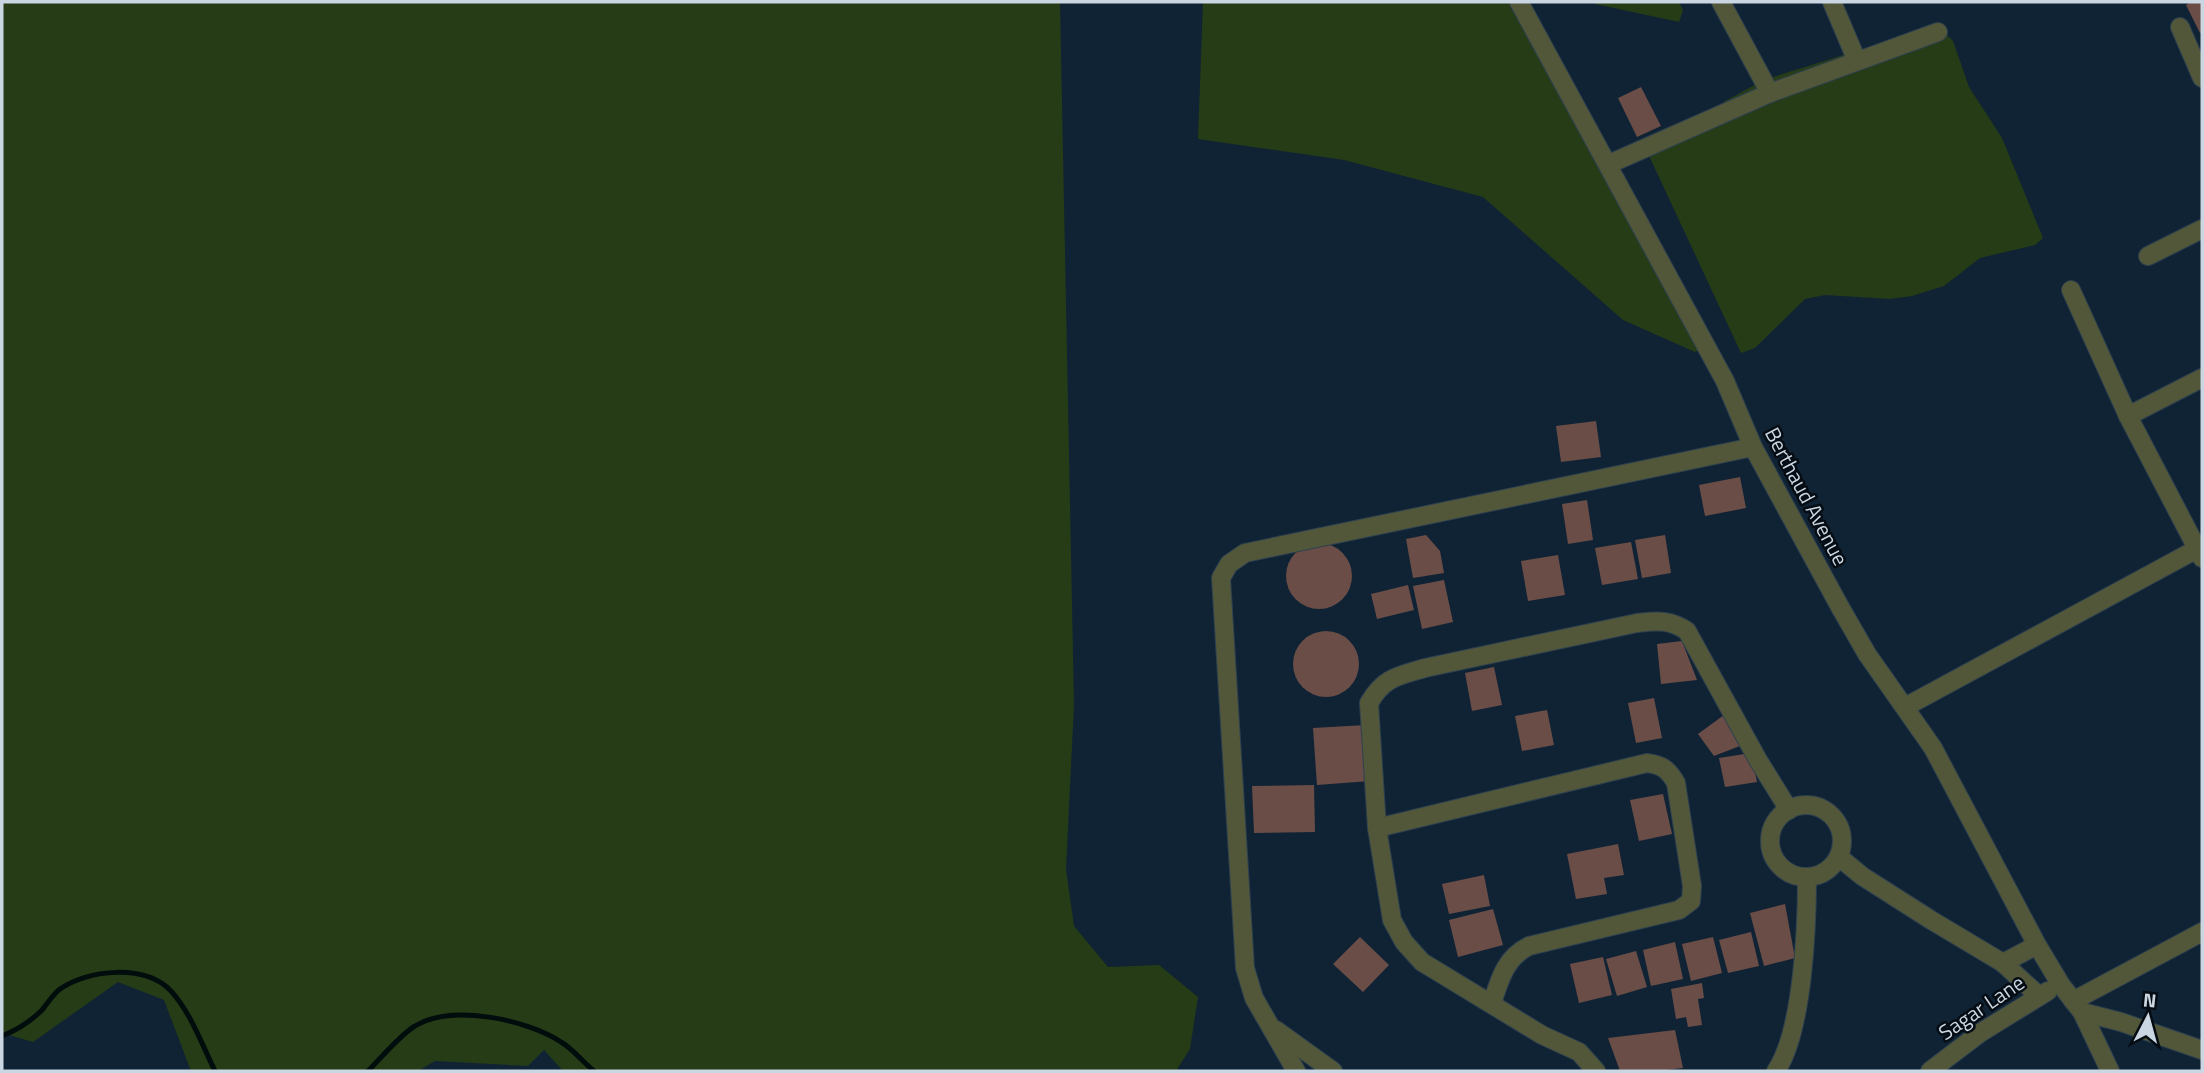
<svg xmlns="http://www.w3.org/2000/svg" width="2204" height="1073" viewBox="0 0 2204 1073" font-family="'Titillium Web',sans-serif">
	<rect width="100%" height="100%" fill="#102334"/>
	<g fill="#263c17">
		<polygon points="2,2 1060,2 1074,705 1066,869 1074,926 1108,967 1159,965 1198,997 1190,1049 1176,1071 563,1071 544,1050 528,1066 435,1061 418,1071 191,1071 164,1000 118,982 33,1042 2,1033"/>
		<polygon points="1203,2 1517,2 1706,347 1695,352 1623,320 1483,197 1344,160 1198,139"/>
		<polygon points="1594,2 1679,2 1683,10 1679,22 1595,4"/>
		<polygon points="1945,33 1953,41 1969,87 2002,138 2043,238 2035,245 1980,258 1944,286 1912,296 1890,299 1825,295 1805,299 1755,348 1741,353 1644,145 1698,125 1725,101 1764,80 1907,35"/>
	</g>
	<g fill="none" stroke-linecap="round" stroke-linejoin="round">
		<g stroke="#010c0d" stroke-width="5">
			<path d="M2 1036C17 1030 31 1021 42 1010 48 1003 53 994 60 989 89 969 145 964 171 991 191 1013 202 1045 215 1071"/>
			<path d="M368 1071C380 1059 401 1034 415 1026 452 1003 527 1020 561 1042 573 1049 583 1062 594 1071"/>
		</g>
	</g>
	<g fill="#6a4d47">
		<polygon points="2191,2 2202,2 2202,32 2200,33 2186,5"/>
		<polygon points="1641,87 1661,126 1637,137 1618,98"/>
		<polygon points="1596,421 1601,457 1561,462 1556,426"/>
		<polygon points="1740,477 1746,508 1705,516 1699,485"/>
		<polygon points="1587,500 1593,540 1568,544 1562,504"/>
		<polygon points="1426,535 1440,551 1444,573 1413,578 1406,539"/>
		<polygon points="1665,535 1671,573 1642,578 1635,540"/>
		<polygon points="1631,542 1638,579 1602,585 1595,548"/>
		<circle cx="1319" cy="576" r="33"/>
		<polygon points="1558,555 1565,595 1528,601 1521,561"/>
		<polygon points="1444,580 1453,622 1422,629 1413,586"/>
		<polygon points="1408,585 1414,610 1377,619 1371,594"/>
		<circle cx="1326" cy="664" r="33"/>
		<polygon points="1682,641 1697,680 1661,684 1657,644"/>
		<polygon points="1494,667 1502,705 1472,711 1465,673"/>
		<polygon points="1654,698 1662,738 1636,743 1628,703"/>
		<polygon points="1547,710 1554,745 1522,751 1515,716"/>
		<polygon points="1724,715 1745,744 1714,756 1698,734"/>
		<polygon points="1366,725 1370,781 1317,785 1313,728"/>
		<polygon points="1751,753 1757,782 1725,787 1719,758"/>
		<polygon points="1314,785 1315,832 1254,833 1252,786"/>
		<polygon points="1663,794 1672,834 1639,841 1630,800"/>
		<polygon points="1618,844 1624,875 1604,878 1607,894 1576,899 1567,854"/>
		<polygon points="1484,875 1490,906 1449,914 1442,884"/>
		<polygon points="1785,904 1795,958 1764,966 1750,913"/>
		<polygon points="1493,909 1503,945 1458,957 1449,920"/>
		<polygon points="1751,932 1759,966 1728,973 1719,940"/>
		<polygon points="1360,937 1389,965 1363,992 1333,964"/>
		<polygon points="1713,937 1722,973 1691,981 1682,944"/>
		<polygon points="1675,942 1683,979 1651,986 1643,950"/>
		<polygon points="1636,951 1647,987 1617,996 1606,959"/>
		<polygon points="1603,957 1612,995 1579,1003 1570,964"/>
		<polygon points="1702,983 1704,998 1698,999 1702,1025 1688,1027 1686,1017 1676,1019 1671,989"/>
		<polygon points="1675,1030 1683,1068 1657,1071 1620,1071 1608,1038"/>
	</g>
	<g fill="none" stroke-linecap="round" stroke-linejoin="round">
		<g stroke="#2e4050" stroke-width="20">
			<g id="minor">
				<polyline points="1519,2 1725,381 1753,447 1840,607 1867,654 1933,748 2037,945 2061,985 2082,1012 2110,1071"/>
				<polyline points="1721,2 1770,93"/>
				<polyline points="1832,2 1857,61"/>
				<polyline points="2180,27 2202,78"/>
				<polyline points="1609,164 1770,93 1938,32"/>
				<polyline points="2148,256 2202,229"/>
				<polyline points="2071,290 2128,416 2202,558"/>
				<polyline points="2128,416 2202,378"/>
				<polyline points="1905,707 2197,549"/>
				<circle cx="1806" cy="841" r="36"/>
				<path d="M1377 828 1647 763C1662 765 1668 769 1676 783L1692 886 1691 901 1679 910 1529 946C1505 958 1500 979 1492 1003"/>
				<polyline points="1839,857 1862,876 1931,920 2003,963 2038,995"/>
				<polyline points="2003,963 2037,945"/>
				<polyline points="2073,1001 2202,932"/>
				<polyline points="2082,1012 2121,1022 2202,1050"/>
				<polyline points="1276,1030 1333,1071"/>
				<polyline points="1296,1071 1254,998 1245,968 1221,578 1229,564 1245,553 1753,447"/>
				<path d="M1596 1071 1579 1052 1542 1035 1422 962 1404 942 1392 920 1377 828 1369 703C1384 677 1398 676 1425 668L1637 623C1656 621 1670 619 1687 631L1758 760 1789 810"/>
				<path d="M1776 1071C1803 1031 1807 927 1807 877"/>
				<polyline points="1930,1071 1980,1033 2048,991"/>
			</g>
		</g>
		<use href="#minor" stroke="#515738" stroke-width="18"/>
	</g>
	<g text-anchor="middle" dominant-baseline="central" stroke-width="5" stroke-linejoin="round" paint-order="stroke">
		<g font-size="21" fill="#cad6e1" stroke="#050c13">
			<text transform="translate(1807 496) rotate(62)">Berthaud Avenue</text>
			<text transform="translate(1981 1007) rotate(-34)">Sagar Lane</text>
		</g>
	</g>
	<rect width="2204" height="1073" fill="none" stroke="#cad6e1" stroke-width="7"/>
	<g transform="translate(2148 1017) rotate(6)" stroke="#050c13" stroke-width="5" paint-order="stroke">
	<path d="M0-5L12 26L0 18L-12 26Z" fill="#cad6e1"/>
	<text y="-10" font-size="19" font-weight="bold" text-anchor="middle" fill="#cad6e1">N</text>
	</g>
</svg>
